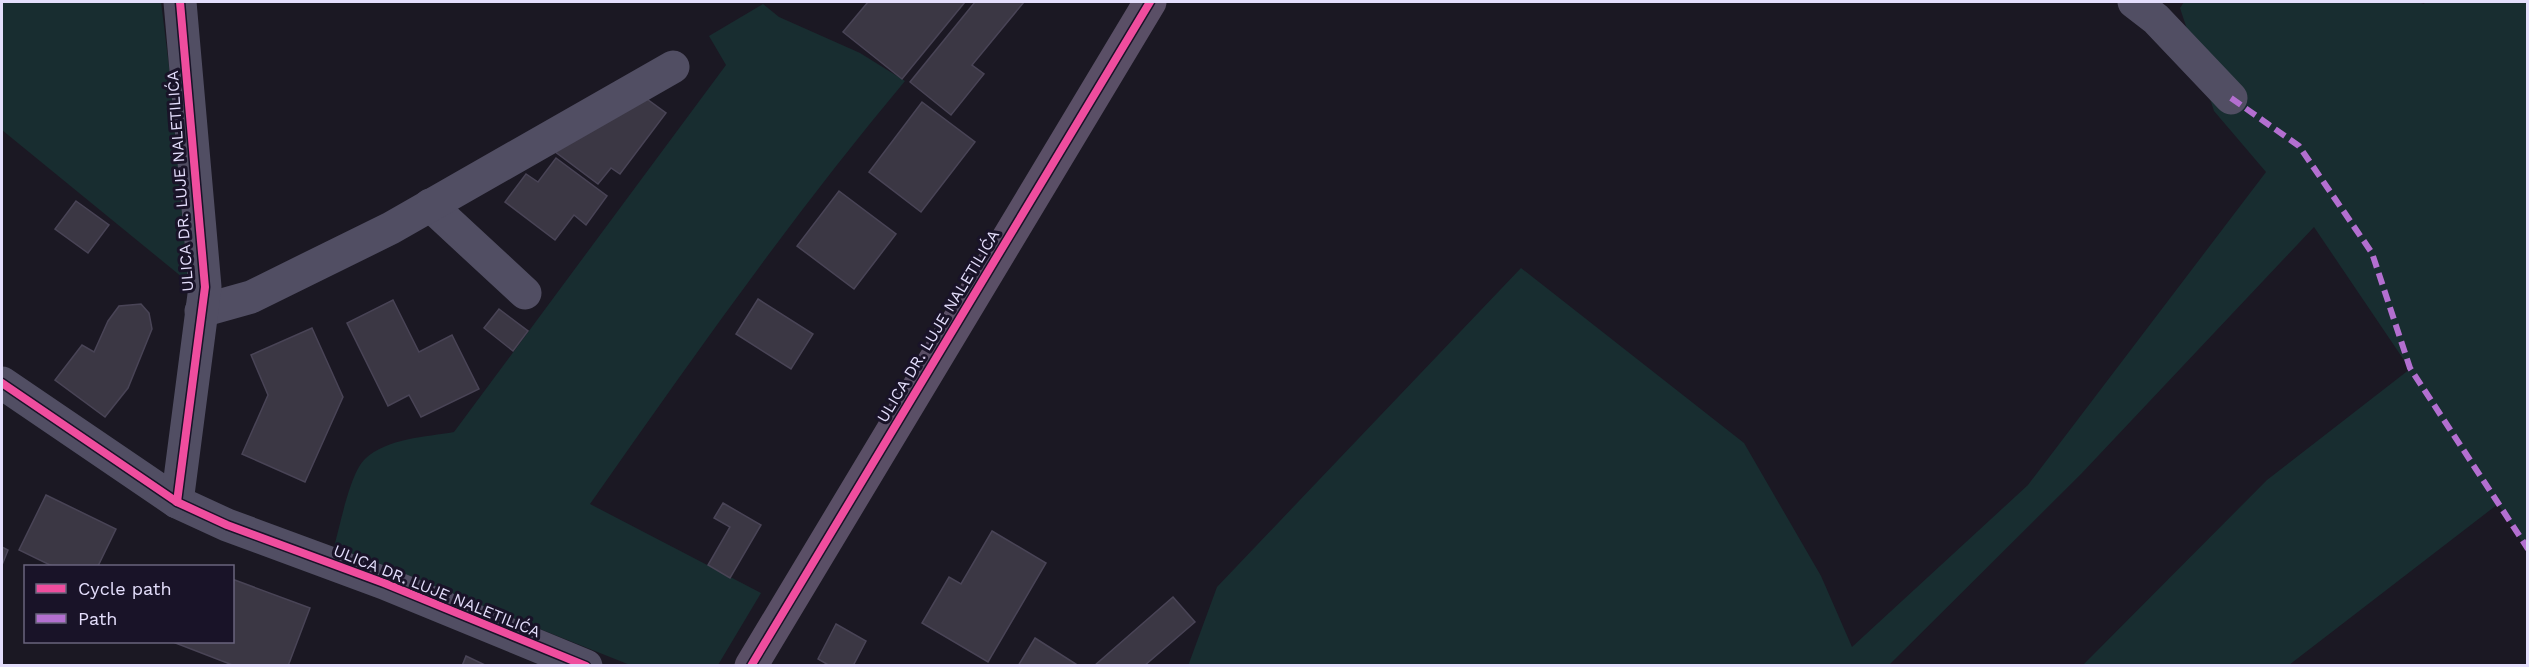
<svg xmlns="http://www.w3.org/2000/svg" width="2529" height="667" viewBox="0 0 2529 667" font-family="'Work Sans',sans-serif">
	<rect width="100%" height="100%" fill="#1b1823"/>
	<g fill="#182d30">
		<polygon points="2,2 161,2 192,252 193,286 2,130"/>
		<polygon points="2184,2 2418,2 2424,4 2425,2 2527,2 2527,549 2498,504 2289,665 2083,665 2267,480 2410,369 2314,227 2081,474 1889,665 1188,666 1217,587 1521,268 1744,443 1821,576 1852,647 2028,485 2266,172 2214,111 2180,8"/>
		<path d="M763 4 779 17 860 53 905 81C792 216 691 360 590 504L761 593 718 665H630L334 547C340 526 350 473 365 459 387 438 426 437 454 432L726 65 709 36Z"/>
	</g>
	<g fill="#3b3744" stroke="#494456" stroke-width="1.5">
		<polygon points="868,2 965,2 902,79 843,32"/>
		<polygon points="975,2 1024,2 972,65 984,74 951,115 910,82"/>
		<polygon points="636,91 666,113 620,174 611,168 598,184 554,151"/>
		<polygon points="922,102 975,142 921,212 869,172"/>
		<polygon points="556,158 607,196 586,225 574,215 555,240 505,202 526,174 538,182"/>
		<polygon points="839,191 896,234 854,289 797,246"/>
		<polygon points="76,201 109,225 88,253 55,229"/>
		<polygon points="758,299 813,334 791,369 736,334"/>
		<polygon points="393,300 419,352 452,335 479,389 421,417 409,395 388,406 347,323"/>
		<polygon points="141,304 149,313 152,329 128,388 105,417 55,380 82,345 94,352 108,321 119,306"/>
		<polygon points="499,309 528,331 513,351 484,328"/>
		<polygon points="312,328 343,397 305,482 242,454 268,395 251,355"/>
		<polygon points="46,495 116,529 98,566 52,566 19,550"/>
		<polygon points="723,503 761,525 730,578 708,565 730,527 714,518"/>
		<polygon points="992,531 1046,563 988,662 922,623 949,577 961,584"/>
		<polygon points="2,547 8,550 2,565"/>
		<polygon points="232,579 310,608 288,666 235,666 173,642 232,642"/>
		<polygon points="1173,597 1195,622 1144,666 1094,666"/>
		<polygon points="836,624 866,641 853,666 830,666 818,659"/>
		<polygon points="1035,638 1079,666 1018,666"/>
		<polygon points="466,656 487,666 462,666"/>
	</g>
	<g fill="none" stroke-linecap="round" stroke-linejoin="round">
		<g stroke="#514e63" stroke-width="33">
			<polyline points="2134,2 2156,19 2231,98"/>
			<polyline points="430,205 525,293"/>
			<polyline points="201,311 251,297 391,228 673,67"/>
			<polyline points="2,383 177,502 227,525 384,583 586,666"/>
			<polyline points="177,502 205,287 180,2"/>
		</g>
		<polyline stroke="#5a4f66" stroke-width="33" points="751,666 1150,2"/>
		<polyline stroke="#b36fd0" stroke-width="6" stroke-dasharray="12 6" stroke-linecap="butt" points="2231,98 2299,146 2372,253 2410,368 2528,549"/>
		<g stroke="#191328" stroke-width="11">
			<g id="cycleway">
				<polyline points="2,383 177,502 227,525 384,583 586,666"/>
				<polyline points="177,502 205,287 180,2"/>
				<polyline points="751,666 1150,2"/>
			</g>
		</g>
		<use href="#cycleway" stroke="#ef4d9e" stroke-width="8"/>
	</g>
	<g text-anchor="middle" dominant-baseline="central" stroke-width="6" stroke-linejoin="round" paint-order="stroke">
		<g font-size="16" fill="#e4defc" stroke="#191328">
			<text transform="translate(180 181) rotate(-94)">ULICA DR. LUJE NALETILIĆA</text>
			<text transform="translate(938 326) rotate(-59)">ULICA DR. LUJE NALETILIĆA</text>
			<text transform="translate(437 591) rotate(22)">ULICA DR. LUJE NALETILIĆA</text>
		</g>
	</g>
	<rect width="2529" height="667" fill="none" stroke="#e4defc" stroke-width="6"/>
	<rect x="24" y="565" width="210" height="78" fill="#191328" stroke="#6a647d" stroke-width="1.5"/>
	<rect x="36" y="584" width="30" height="9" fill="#ef4d9e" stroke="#6a647d" stroke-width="1.5"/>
	<text x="78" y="595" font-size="18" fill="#e4defc">Cycle path</text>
	<rect x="36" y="614" width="30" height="9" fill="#b36fd0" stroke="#6a647d" stroke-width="1.5"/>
	<text x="78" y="625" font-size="18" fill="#e4defc">Path</text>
</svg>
